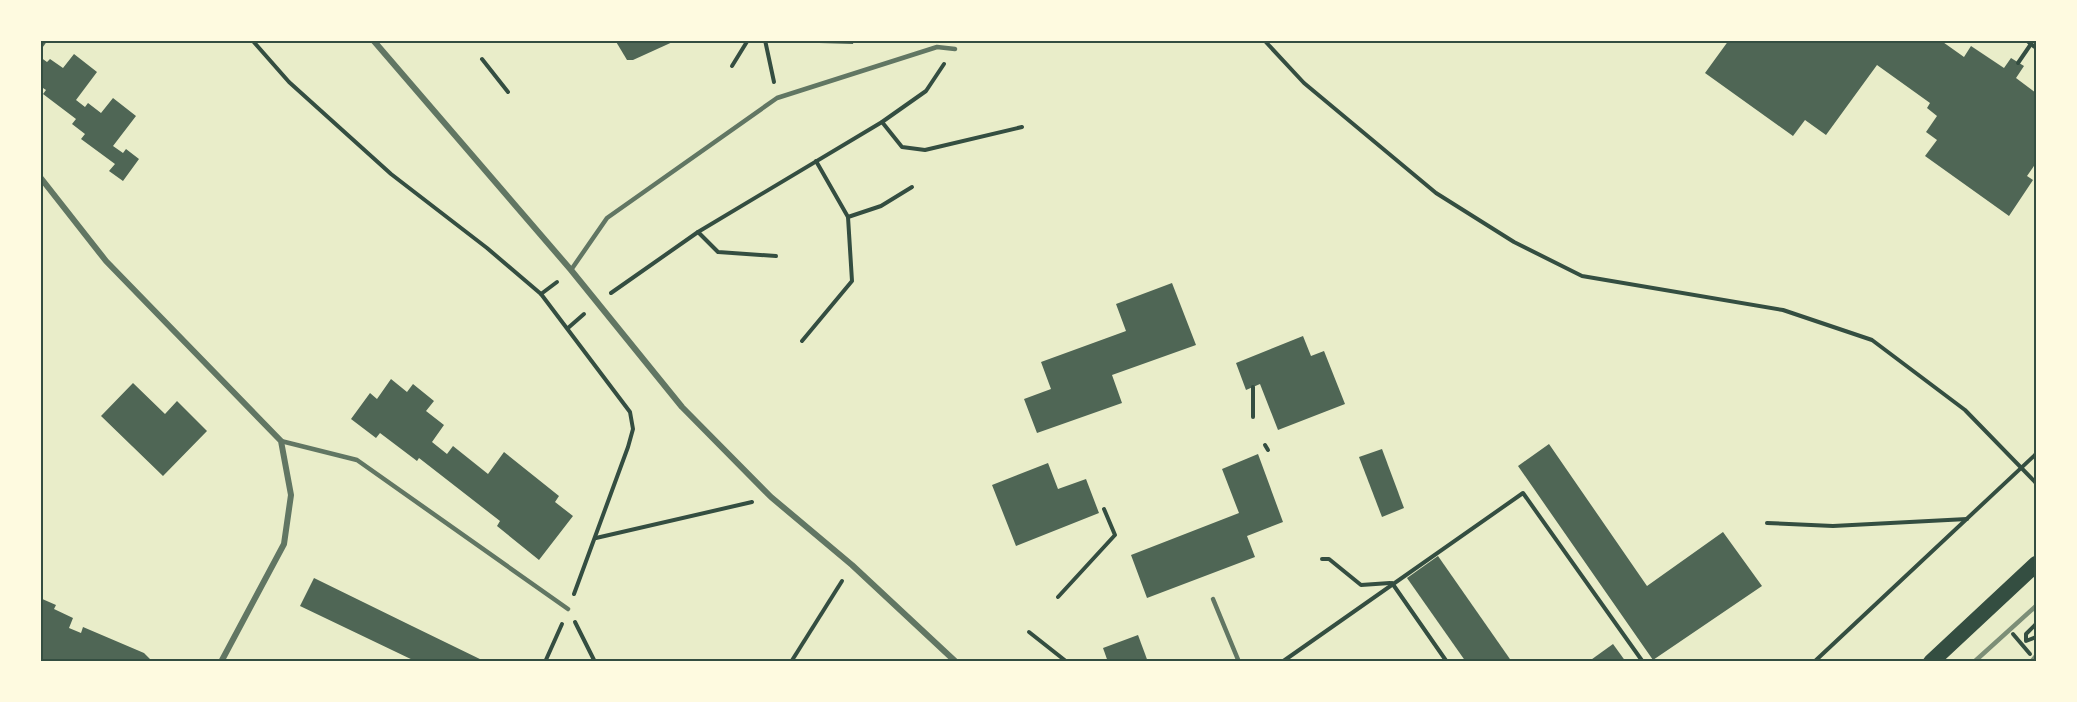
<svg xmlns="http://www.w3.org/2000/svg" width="2077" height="702" viewBox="0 0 2077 702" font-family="Ubuntu,sans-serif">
	<rect width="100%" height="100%" fill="#e9edc9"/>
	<g fill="#4f6655">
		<polygon points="40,40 48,40 40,51"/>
		<polygon points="615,40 677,40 633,60 627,60"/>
		<polygon points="819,40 854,40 853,44 819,43"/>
		<polygon points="1729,40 1940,40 1964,57 1971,46 2004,68 2011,58 2024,66 2016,78 2036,93 2036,163 2027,176 2033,180 2009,216 1925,156 1937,140 1926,132 1937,116 1927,108 1930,103 1877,65 1826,135 1805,120 1793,136 1705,73"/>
		<polygon points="74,54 97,72 76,100 85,107 88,103 101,113 113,98 136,116 113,146 123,153 126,149 139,159 123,181 109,171 115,164 81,139 85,134 72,124 76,119 43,94 46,90 40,86 40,57 47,62 50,59 63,68"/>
		<polygon points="1172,283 1196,345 1112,375 1122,403 1037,433 1024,399 1051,389 1041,362 1126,331 1116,304"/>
		<polygon points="1303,336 1311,356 1324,351 1345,404 1278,430 1260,384 1246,390 1236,363"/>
		<polygon points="391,379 407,392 413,384 434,401 426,411 444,425 432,442 447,454 453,446 488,474 504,452 559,496 555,502 573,516 539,560 497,526 500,521 419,458 417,461 380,433 376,438 351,419 370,393 377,399"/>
		<polygon points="133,383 165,414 177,401 207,431 163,476 101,416"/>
		<polygon points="1549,444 1647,586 1723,532 1762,586 1653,660 1518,466"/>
		<polygon points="1382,449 1404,508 1382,517 1359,457"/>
		<polygon points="1258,454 1283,522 1247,536 1255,557 1147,598 1131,555 1239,513 1222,469"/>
		<polygon points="1048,463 1058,489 1086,479 1099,513 1016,546 992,485"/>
		<polygon points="1438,556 1512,662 1466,662 1407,578"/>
		<polygon points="314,578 412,626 486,662 417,662 300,606"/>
		<polygon points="40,598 56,605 54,609 73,618 69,628 81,633 83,627 144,653 153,662 40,662"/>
		<polygon points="1138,635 1148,662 1108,662 1103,648"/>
		<polygon points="1613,644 1626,662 1588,662"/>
	</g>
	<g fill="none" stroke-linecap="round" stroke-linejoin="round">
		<g stroke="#344e41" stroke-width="4">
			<polyline points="252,40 289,82 391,174 487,248 541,294 630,412 633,429 628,447 574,594"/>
			<polyline points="765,40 774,82"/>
			<polyline points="1264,40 1304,83 1436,193 1514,242 1582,276 1783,310 1872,340 1965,410 2036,483"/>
			<polyline points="2026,40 2036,48"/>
			<polyline points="482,59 508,92"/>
			<polyline points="2018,63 2031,44"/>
			<polyline points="732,66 748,40"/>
			<polyline points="882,122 902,147 925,150 1022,127"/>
			<polyline points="848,217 881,206 912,187"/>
			<polyline points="698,232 718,252 776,256"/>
			<polyline points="611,293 698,232 882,122 926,91 944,64"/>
			<polyline points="541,294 557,282"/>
			<polyline points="568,328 584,314"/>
			<polyline points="802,341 852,281 848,217 816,161"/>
			<polyline points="1253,387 1253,417"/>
			<polyline points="1265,445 1268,450"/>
			<polyline points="1767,523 1833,526 1967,519"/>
			<polyline points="596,538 752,502"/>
			<polyline points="1322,559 1329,559 1361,585 1390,583"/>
			<polyline points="1392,583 1447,662"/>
			<polyline points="1058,597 1115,535 1104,509"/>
			<polyline points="575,622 595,662"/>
			<polyline points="2036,624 2026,634 2026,641 2036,637"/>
			<polyline points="1029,632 1067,662"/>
			<polyline points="2013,634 2030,654"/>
			<polyline points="545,662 562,624"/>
			<polyline points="791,662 842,581"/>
			<polyline points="1282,662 1523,493 1643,662"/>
			<polyline points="1814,662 2036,454"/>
		</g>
		<g stroke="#617663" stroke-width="4.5">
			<polyline points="571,270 607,218 777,98 937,47 955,49"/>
			<polyline points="281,441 357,460 568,609"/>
			<polyline points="1213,599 1239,662"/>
		</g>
		<g stroke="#617663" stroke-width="6">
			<polyline points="373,40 571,270 682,407 771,497 852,565 956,662"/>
			<polyline points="40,177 106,261 281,441 291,495 284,544 221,662"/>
		</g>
		<polyline stroke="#344e41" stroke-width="16" points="1931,662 2036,564"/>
		<g stroke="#7c8e77" stroke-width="4.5">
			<polyline points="1974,662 2036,606"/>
			<polyline points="2031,662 2036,656"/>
		</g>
	</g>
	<rect width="2077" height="702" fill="none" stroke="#fefae0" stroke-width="84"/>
	<rect x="42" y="42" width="1993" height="618" fill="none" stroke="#344e41" stroke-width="2"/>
</svg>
